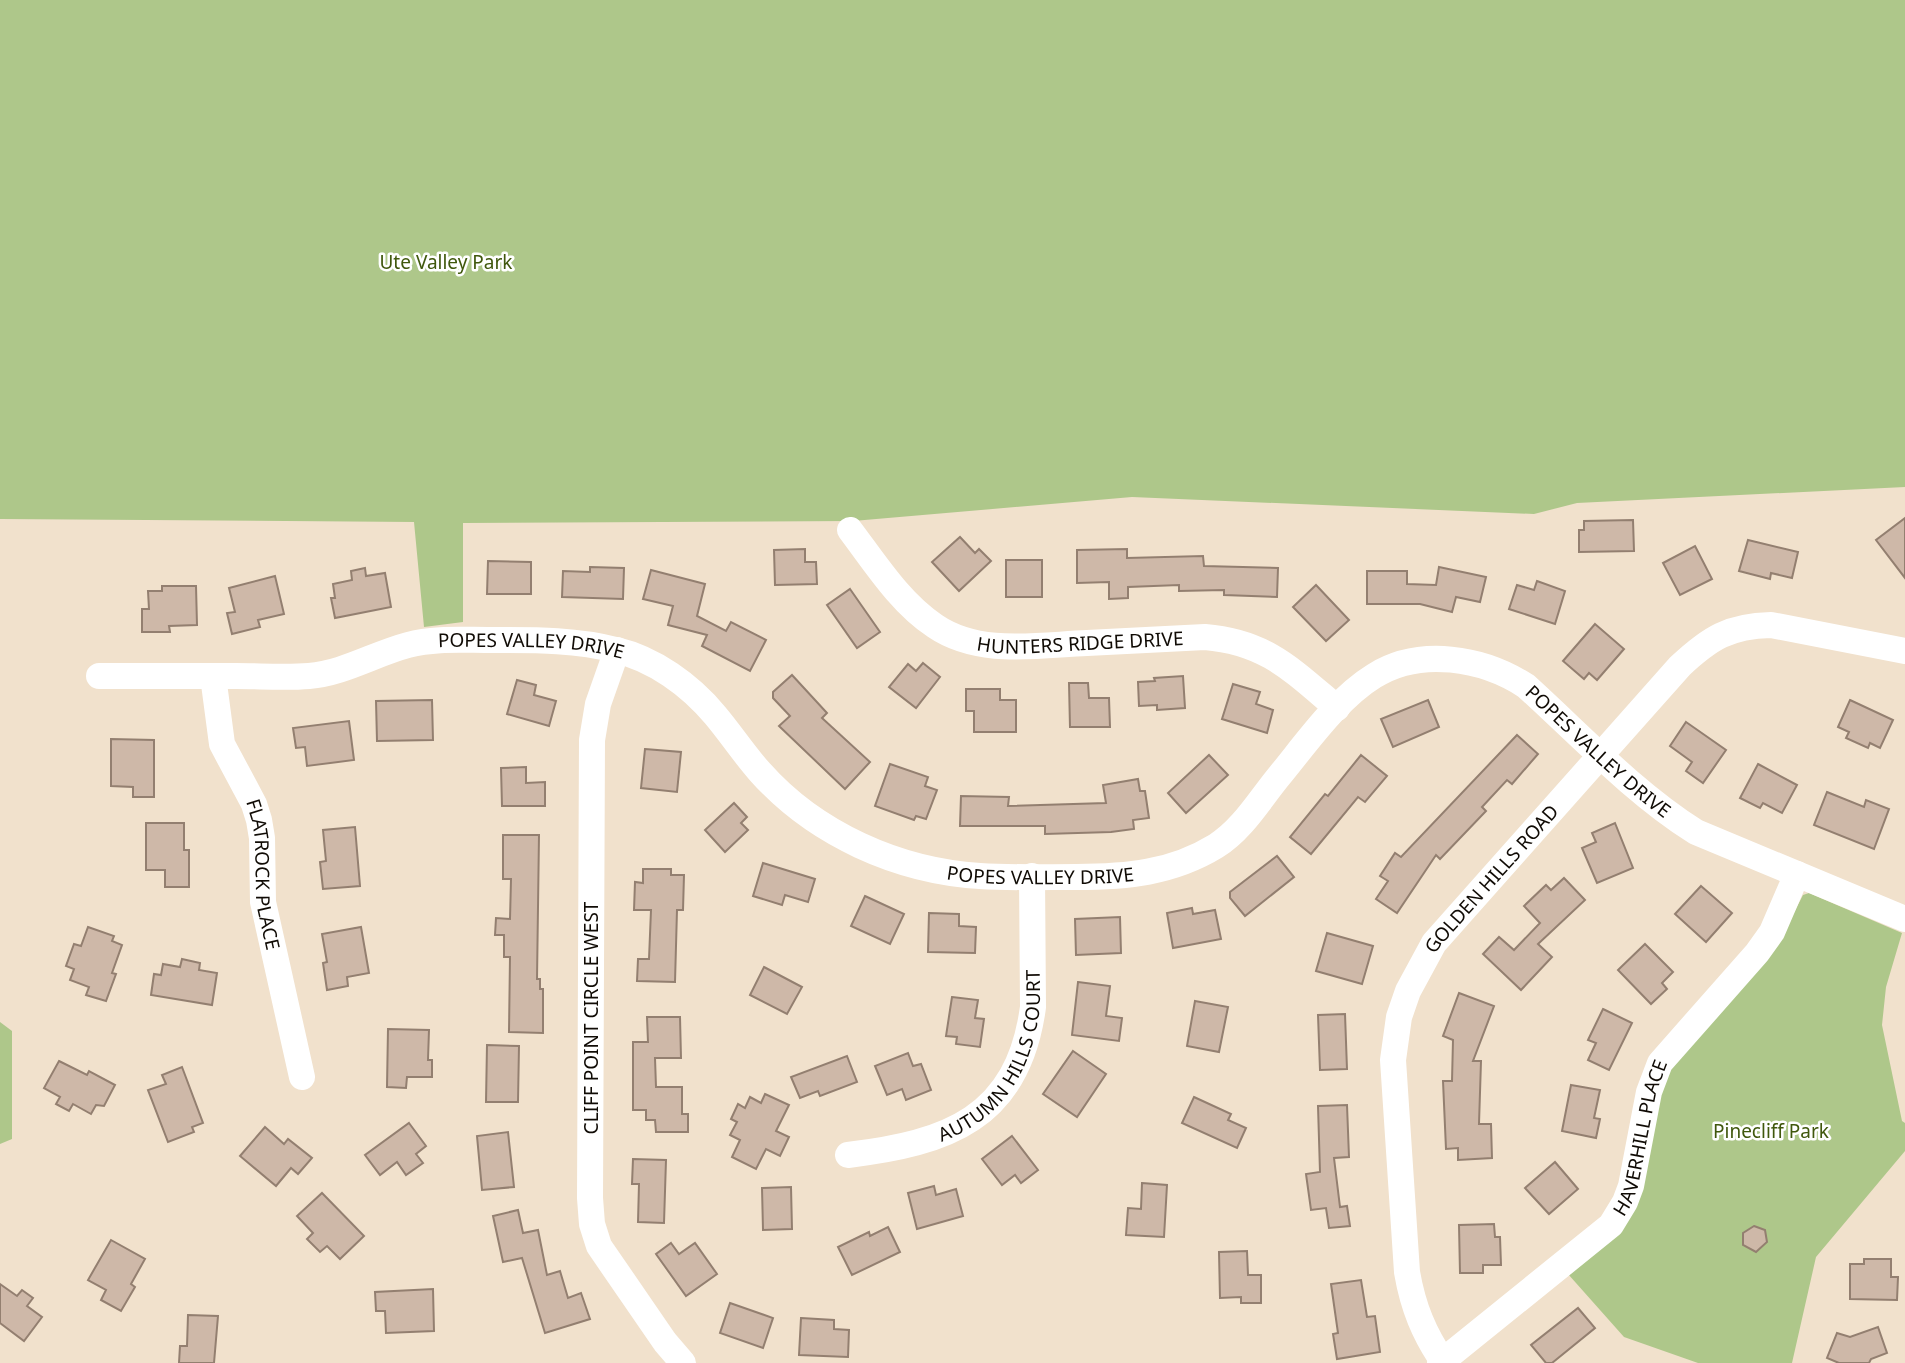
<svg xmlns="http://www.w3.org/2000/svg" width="1905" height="1363" viewBox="0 0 1905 1363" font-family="'Noto Sans',sans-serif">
	<rect width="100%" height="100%" fill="#f1e1cc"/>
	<g fill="#aec78a">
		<polygon points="0,0 1905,0 1905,487 1577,503 1534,514 1132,497 853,521 463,523 463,622 424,627 414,522 0,519"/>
		<polygon points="1809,893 1902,933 1886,987 1882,1025 1902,1121 1905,1123 1905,1151 1816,1257 1792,1363 1698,1363 1624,1337 1568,1274 1612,1240 1669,1071 1781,938 1803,895"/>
		<polygon points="0,1022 12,1031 12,1139 0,1144"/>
	</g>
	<g fill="#ceb8a8" stroke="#937f70" stroke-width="2">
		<polygon points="1905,518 1905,578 1876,540"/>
		<polygon points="1633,520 1634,551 1579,552 1579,530 1584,530 1584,521"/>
		<polygon points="960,537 975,553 979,549 991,561 959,591 932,562"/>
		<polygon points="1748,540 1798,552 1792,578 1771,573 1770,579 1739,571"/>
		<polygon points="1695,546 1712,579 1680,595 1663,563"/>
		<polygon points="805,549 805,562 816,562 817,584 775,585 774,550"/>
		<polygon points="1127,549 1127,558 1203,556 1204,566 1278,568 1277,597 1224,595 1224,590 1179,591 1179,585 1128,587 1128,598 1109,599 1109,582 1077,583 1077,550"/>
		<rect x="1006" y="560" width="36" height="37"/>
		<polygon points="488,561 531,562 531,594 487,594"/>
		<polygon points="590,567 624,568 623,599 562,597 563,571 590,572"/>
		<polygon points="1439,567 1486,577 1480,602 1456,597 1452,612 1420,604 1367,604 1367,571 1407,571 1407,584 1436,585"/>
		<polygon points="365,568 366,576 385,573 391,607 335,618 331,598 335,598 333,584 352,580 351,571"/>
		<polygon points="651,570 705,584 697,616 726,631 731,622 766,640 750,671 702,646 707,635 668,625 673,606 643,599"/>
		<polygon points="275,576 284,614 258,620 260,627 232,634 227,613 235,612 229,588"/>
		<polygon points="1537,581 1565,591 1555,624 1509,609 1517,585 1534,590"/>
		<polygon points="1316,585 1349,620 1326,641 1293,607"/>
		<polygon points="162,586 196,586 197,625 169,626 170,632 142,632 142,609 149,609 148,591 162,591"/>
		<polygon points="850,589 880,632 857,648 827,605"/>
		<polygon points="1595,624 1624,649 1597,680 1589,673 1584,679 1563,661"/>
		<polygon points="923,663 940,677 916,708 889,687 908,664 916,671"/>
		<polygon points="792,675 827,713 822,718 870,762 845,789 779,726 790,716 773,698 773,692"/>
		<polygon points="1183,676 1185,708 1157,710 1157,705 1139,706 1138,682 1155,681 1154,678"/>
		<polygon points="517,680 536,685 534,695 556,701 549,726 507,714"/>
		<polygon points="1069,683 1088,683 1089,698 1109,698 1110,727 1070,727"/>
		<polygon points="1233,684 1260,692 1256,704 1273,710 1267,733 1222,719"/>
		<polygon points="966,689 1000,689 1000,700 1016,700 1016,732 974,732 974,711 966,711"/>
		<polygon points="432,700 433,740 377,741 376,701"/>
		<polygon points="1428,700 1439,727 1393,747 1381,719"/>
		<polygon points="1850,700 1893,720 1880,748 1870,743 1868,748 1846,738 1849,732 1838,727"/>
		<polygon points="349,721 354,760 307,766 305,747 296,748 293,728"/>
		<polygon points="1686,722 1726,750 1703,783 1686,771 1692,762 1670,746"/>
		<polygon points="1517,735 1538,754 1512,784 1507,780 1482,807 1486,811 1440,859 1436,855 1397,913 1376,899 1388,881 1380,876 1395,853 1401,857"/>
		<polygon points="111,739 154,740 154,797 133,797 133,787 111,786"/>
		<polygon points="645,749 681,752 677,792 641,788"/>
		<polygon points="1209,755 1228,775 1186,813 1168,793"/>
		<polygon points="1361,755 1387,776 1365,802 1358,797 1311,854 1290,837 1325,794 1328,796"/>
		<polygon points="890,764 928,777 925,786 937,790 926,819 916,816 914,820 875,806"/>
		<polygon points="1758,764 1797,785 1782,813 1763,803 1760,808 1740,798"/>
		<polygon points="526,767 526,783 545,782 545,806 502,806 501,768"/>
		<polygon points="1138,779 1140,791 1145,791 1149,818 1133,820 1134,829 1111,832 1045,834 1045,826 960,826 961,796 1009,797 1008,806 1106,803 1103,785"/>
		<polygon points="1827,792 1864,807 1866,800 1889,809 1874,849 1814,825"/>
		<polygon points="734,803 747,817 741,823 748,830 725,852 705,830"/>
		<polygon points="146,823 184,823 184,850 189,850 189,887 165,887 165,870 146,870"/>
		<polygon points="1615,823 1633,868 1597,883 1582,848 1596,842 1592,833"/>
		<polygon points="355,827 360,886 323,889 320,862 326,861 323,830"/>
		<polygon points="503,835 539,835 537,979 540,979 540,989 543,989 543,1033 509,1032 510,957 504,957 504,935 495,935 496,918 510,919 511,879 503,879"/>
		<polygon points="1277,856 1294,877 1245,916 1230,898 1230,892"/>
		<polygon points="763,863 815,879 808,902 785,895 782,905 753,896"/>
		<polygon points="643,869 671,869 671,875 684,875 683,910 677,910 675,982 637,981 638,959 649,959 651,910 634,910 635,882 643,883"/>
		<polygon points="1564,878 1585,900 1538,944 1552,957 1521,990 1483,954 1499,937 1514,950 1540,923 1524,906 1546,885 1551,890"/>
		<polygon points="1701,886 1732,913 1706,942 1675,914"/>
		<polygon points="865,896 904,914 890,944 851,926"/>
		<polygon points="1192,908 1193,914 1215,910 1221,939 1173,948 1167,913"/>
		<polygon points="929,913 959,914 959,926 976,927 975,953 928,952"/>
		<polygon points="1120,917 1121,953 1076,955 1075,919"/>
		<polygon points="88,927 114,936 112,941 122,945 112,973 116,974 106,1001 86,995 89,987 70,980 74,969 66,966 74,944 81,946"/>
		<polygon points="361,927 369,973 347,977 348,986 327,990 323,963 327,962 322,934"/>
		<polygon points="1327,933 1373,946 1362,984 1316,971"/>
		<polygon points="1645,944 1673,972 1662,983 1667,989 1651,1004 1618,970"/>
		<polygon points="182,959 200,963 199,970 217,973 212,1005 151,995 154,974 161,975 163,964 180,967"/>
		<polygon points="764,967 802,987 787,1014 750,995"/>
		<polygon points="1078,982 1110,986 1106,1016 1122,1018 1119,1041 1072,1035"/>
		<polygon points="1459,993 1494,1006 1473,1061 1481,1061 1479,1124 1491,1124 1492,1158 1458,1160 1458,1148 1446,1149 1443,1081 1452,1081 1453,1040 1443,1036"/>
		<polygon points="952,997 978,1000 975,1018 984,1019 980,1047 956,1044 957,1037 946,1036"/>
		<polygon points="1195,1001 1228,1007 1219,1052 1187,1046"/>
		<polygon points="1603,1009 1632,1023 1609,1070 1588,1060 1596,1043 1588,1040"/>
		<polygon points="1345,1014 1347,1069 1320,1070 1318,1015"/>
		<polygon points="647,1017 680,1017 681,1058 655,1058 656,1087 682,1087 682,1114 688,1114 688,1132 656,1132 655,1120 646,1120 646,1110 633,1110 633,1042 648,1042"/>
		<polygon points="388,1029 429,1030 428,1060 432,1060 432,1077 407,1077 406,1088 387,1087"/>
		<polygon points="487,1045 519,1046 518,1102 486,1102"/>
		<polygon points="1073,1051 1106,1074 1077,1117 1043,1094"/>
		<polygon points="908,1053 913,1066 921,1064 931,1090 906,1100 902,1089 887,1095 875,1066"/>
		<polygon points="847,1056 857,1082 820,1096 818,1091 800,1098 791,1077"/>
		<polygon points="59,1061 87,1075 89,1071 115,1085 104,1106 96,1105 91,1114 73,1104 69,1111 56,1104 60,1097 44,1088"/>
		<polygon points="182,1067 203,1123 192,1127 194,1132 168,1142 148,1090 166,1084 162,1075"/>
		<polygon points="1571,1085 1600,1090 1594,1118 1600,1119 1596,1138 1562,1131"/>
		<polygon points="765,1094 789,1105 776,1131 789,1137 780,1156 766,1149 756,1169 732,1157 740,1140 730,1135 737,1122 731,1119 738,1104 745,1108 750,1097 761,1103"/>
		<polygon points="1194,1097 1231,1114 1228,1120 1246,1128 1237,1148 1182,1123"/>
		<polygon points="1347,1105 1349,1157 1334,1158 1340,1207 1347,1206 1350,1226 1329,1228 1326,1208 1311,1210 1306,1174 1320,1172 1318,1106"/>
		<polygon points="409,1123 426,1146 416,1154 423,1163 406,1175 397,1162 380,1175 365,1155"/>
		<polygon points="265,1127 284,1144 288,1139 312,1158 298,1174 291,1168 276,1186 240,1156"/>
		<polygon points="508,1132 514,1187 482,1190 477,1136"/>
		<polygon points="1012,1136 1038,1170 1021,1183 1015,1175 1002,1185 982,1159"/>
		<polygon points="633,1159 666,1160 664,1223 638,1222 639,1184 632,1184"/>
		<polygon points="1555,1162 1578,1189 1549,1214 1525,1188"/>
		<polygon points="1142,1183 1167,1185 1164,1237 1126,1235 1128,1208 1141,1209"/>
		<polygon points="934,1186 936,1195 956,1189 963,1216 917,1229 908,1193"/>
		<polygon points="791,1187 792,1229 763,1230 762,1188"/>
		<polygon points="322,1193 364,1236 340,1259 327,1246 320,1252 307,1239 313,1233 297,1216"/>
		<polygon points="518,1210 523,1233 538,1230 547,1275 560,1271 568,1298 581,1293 590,1319 545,1333 522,1258 503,1262 493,1216"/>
		<polygon points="1494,1224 1495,1237 1500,1237 1501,1265 1483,1265 1483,1273 1460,1273 1459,1225"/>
		<polygon points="1754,1226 1765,1230 1767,1242 1756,1252 1743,1245 1743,1233"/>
		<polygon points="888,1227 900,1252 852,1275 838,1247 869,1232 870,1236"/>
		<polygon points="111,1240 145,1259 131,1284 135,1287 121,1311 101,1300 106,1290 88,1280"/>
		<polygon points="671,1243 679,1254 695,1243 717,1274 686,1296 656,1254"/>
		<polygon points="1247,1251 1248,1275 1261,1275 1261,1303 1241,1303 1241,1297 1220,1298 1219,1252"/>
		<polygon points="1864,1259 1891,1259 1891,1277 1898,1277 1897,1300 1850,1299 1850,1264 1864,1264"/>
		<polygon points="1361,1280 1367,1317 1375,1316 1380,1352 1337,1359 1333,1334 1338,1333 1331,1284"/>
		<polygon points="0,1284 17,1296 22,1290 33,1298 27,1306 42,1317 24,1341 0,1323"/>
		<polygon points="433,1289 434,1331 386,1333 385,1311 376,1311 375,1292"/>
		<polygon points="730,1303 773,1318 763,1348 720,1333"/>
		<polygon points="1578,1308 1595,1328 1552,1363 1546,1363 1531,1345"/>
		<polygon points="188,1315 218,1316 214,1363 179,1363 180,1346 187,1346"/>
		<polygon points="801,1318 834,1320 834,1329 849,1330 848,1357 799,1355"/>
		<polygon points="1878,1327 1887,1353 1871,1359 1869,1363 1839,1363 1827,1358 1837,1333 1850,1337"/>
	</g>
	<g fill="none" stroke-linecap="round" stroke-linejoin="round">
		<g stroke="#fff" stroke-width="26">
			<path id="s1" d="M850 530C875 563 900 603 935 626 979 656 1037 645 1087 643 1126 641 1166 639 1205 637 1266 642 1292 670 1337 708"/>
			<polyline points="617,650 598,704 592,740 590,1198 592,1224 599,1246 665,1342 683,1363"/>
			<path id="s2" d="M99 676C145 676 191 676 236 676 260 676 285 678 309 676 344 673 374 654 408 645 434 638 461 640 488 640 531 640 574 639 616 650 654 659 690 685 715 715 731 734 744 754 760 772 815 834 898 871 980 876 1012 878 1044 877 1076 877 1126 877 1172 873 1216 846 1243 829 1260 799 1280 775 1307 742 1338 698 1374 676 1420 647 1483 658 1526 686 1580 735 1634 793 1696 832L1905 919"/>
			<path id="s3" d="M213 676 222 744 254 804 259 820 262 838 263 902 302 1077"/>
			<path id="s4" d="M848 1155C947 1143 1018 1119 1033 1007L1032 876"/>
			<path id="s5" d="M1440 1363 1611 1225 1625 1202 1631 1186 1649 1092 1660 1063 1757 953 1772 932 1797 874"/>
			<path id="s6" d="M1444 1363C1424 1334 1413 1307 1407 1272L1393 1060 1399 1017 1408 991 1434 943 1680 666C1710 638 1729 626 1771 625L1905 651"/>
		</g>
	</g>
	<g text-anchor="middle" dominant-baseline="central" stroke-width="5" stroke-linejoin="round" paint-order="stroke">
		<g font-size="19" fill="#40580d" stroke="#fff">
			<text x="446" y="262">Ute Valley Park</text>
			<text x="1771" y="1131">Pinecliff Park</text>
		</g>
		<g font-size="19" fill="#100b05" stroke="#fff">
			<text stroke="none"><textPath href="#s1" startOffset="278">HUNTERS RIDGE DRIVE</textPath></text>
			<text stroke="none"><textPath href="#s2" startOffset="438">POPES VALLEY DRIVE</textPath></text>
			<text stroke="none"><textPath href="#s2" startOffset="1698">POPES VALLEY DRIVE</textPath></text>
			<text stroke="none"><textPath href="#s2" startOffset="1026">POPES VALLEY DRIVE</textPath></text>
			<text stroke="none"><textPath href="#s3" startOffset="208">FLATROCK PLACE</textPath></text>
			<text stroke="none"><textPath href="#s6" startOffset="523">GOLDEN HILLS ROAD</textPath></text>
			<text transform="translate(591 1018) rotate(-90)">CLIFF POINT CIRCLE WEST</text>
			<text stroke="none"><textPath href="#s4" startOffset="196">AUTUMN HILLS COURT</textPath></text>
			<text stroke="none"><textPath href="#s5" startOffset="313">HAVERHILL PLACE</textPath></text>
		</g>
	</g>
</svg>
